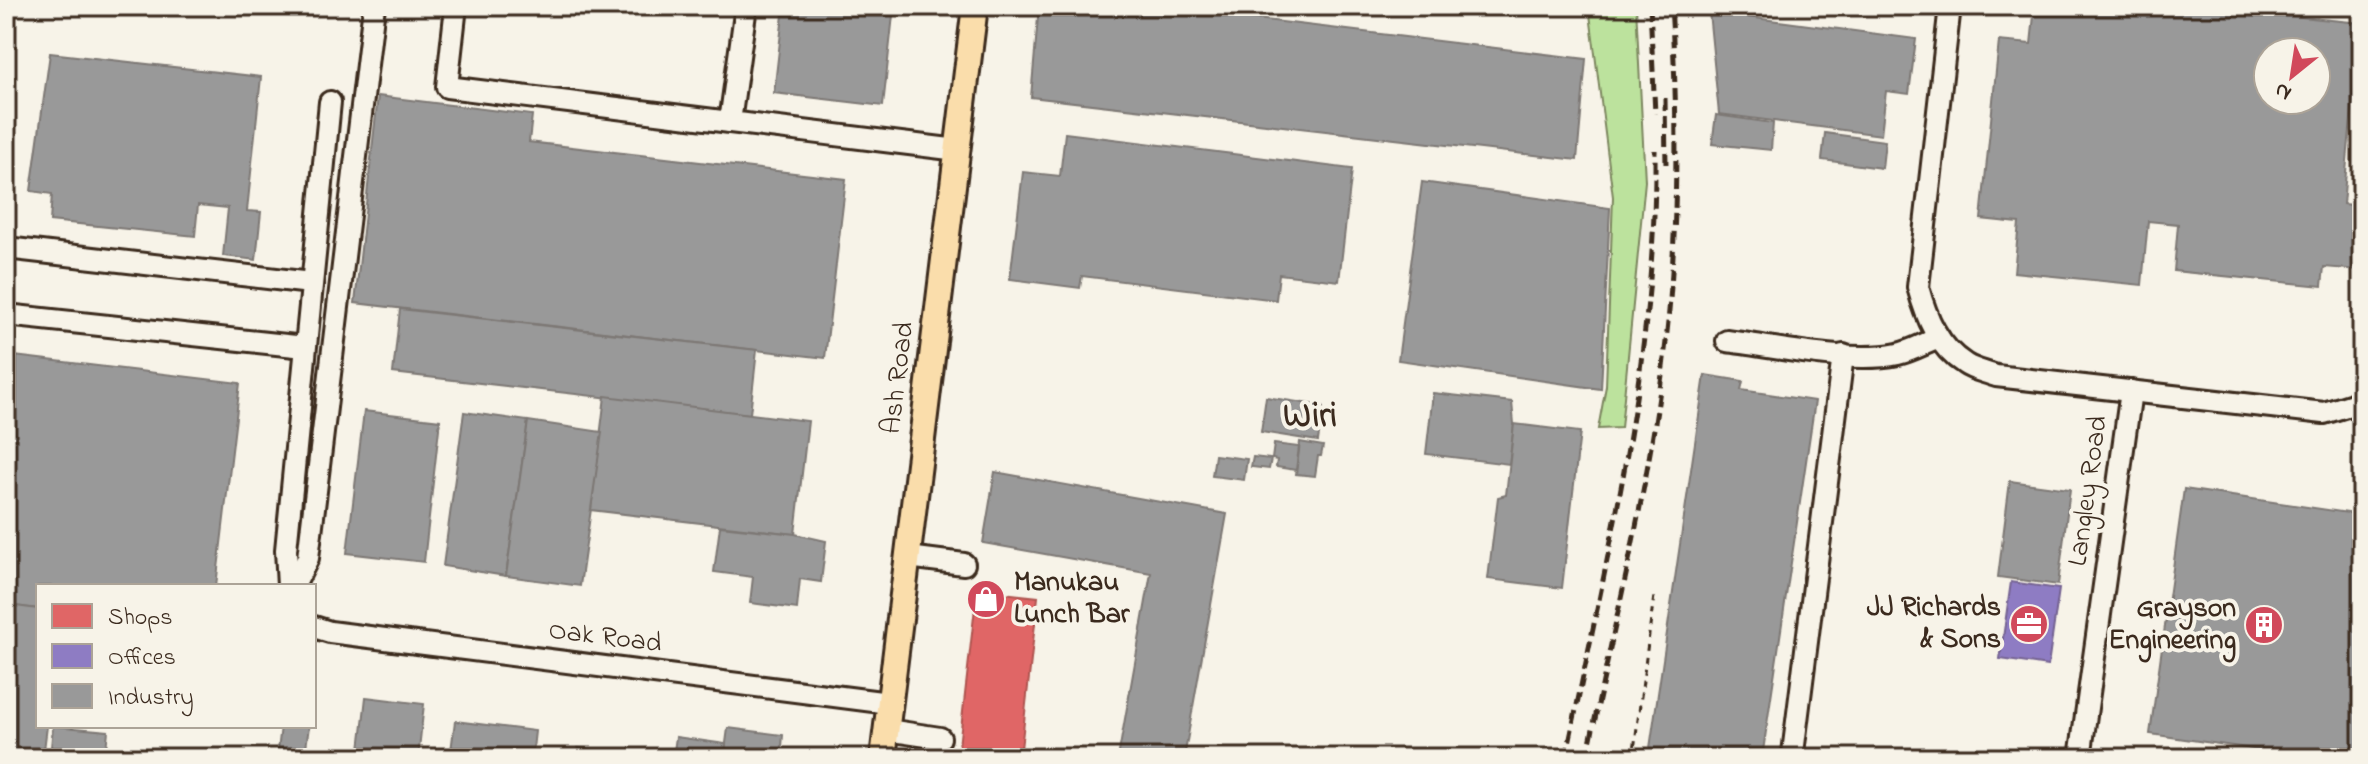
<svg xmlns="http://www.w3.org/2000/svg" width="2368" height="764" viewBox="0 0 2368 764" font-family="'Indie Flower',sans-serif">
	<rect width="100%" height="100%" fill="#f7f3e8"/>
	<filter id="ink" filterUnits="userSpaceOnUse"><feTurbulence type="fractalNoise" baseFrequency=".0125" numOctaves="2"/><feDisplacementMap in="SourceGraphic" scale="16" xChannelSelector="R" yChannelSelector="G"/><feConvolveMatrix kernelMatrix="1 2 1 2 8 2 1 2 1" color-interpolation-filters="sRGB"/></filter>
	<g filter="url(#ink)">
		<polygon fill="#bce29d" stroke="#7c865e" stroke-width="2" points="1589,6 1636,6 1645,181 1621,428 1598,429 1606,386 1613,197"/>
		<polygon fill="#e06666" stroke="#ae5450" stroke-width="2" points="977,590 1038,597 1020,758 958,755"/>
		<polygon fill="#8e7cc3" stroke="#756392" stroke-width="2" points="2011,582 2059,589 2048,666 2000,659"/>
		<g fill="#999" stroke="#7d7874" stroke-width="2" fill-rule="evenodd">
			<polygon points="784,6 894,6 883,106 774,93"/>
			<polygon points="1039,6 1150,6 1586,59 1577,160 1031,97"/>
			<path d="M2035 6H2192L2360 23 2343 204 2362 206 2360 270 2324 267 2322 286 2174 271 2178 224 2148 221 2142 285 2014 272 2019 223 1981 219 1999 41 2031 44ZM2268 52H2316V100H2268Z"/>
			<polygon points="1709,12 1916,39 1909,94 1886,91 1881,135 1719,114"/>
			<polygon points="50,53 261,77 247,211 261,212 256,260 223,256 228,208 198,205 195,236 50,221 52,194 31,191"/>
			<polygon points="378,96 532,115 529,142 846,179 825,358 355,303"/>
			<polygon points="1716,115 1773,123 1771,150 1712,144"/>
			<polygon points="1065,133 1352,169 1339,281 1279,274 1276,300 1082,276 1080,288 1010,279 1023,172 1060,176"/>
			<polygon points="1825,133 1885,141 1882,168 1822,160"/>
			<polygon points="1422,182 1610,208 1601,389 1398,360"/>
			<polygon points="400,309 757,350 750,414 393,373"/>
			<polygon points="6,355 240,383 216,586 38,586 38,609 6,605"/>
			<polygon points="1705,375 1743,381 1741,390 1815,401 1762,758 1715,758 1650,748"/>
			<polygon points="1433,393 1512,402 1514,424 1509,464 1426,454"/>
			<polygon points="605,396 808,421 795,534 591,510"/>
			<polygon points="1266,397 1323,406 1318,441 1261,432"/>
			<polygon points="364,411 440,420 424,562 347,553"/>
			<polygon points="464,412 528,421 506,576 443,566"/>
			<polygon points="528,421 602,432 580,586 506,576"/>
			<polygon points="1514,424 1580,432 1562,588 1488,579 1498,497 1506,495"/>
			<polygon points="1300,442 1323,446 1321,456 1318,456 1315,476 1296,474"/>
			<polygon points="1274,444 1299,447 1296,470 1276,467 1277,460 1272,459"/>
			<polygon points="1215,455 1247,459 1244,480 1212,476"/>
			<polygon points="1253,457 1271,459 1269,469 1251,467"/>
			<polygon points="995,472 1227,514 1184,758 1118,758 1151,573 983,543"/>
			<polygon points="2010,481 2070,489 2058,585 1998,577"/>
			<polygon points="2184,489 2362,515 2362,758 2315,758 2150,734"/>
			<polygon points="720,526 795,534 826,541 821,582 800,579 797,609 750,603 753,577 714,572"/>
			<polygon points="8,605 38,609 38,726 47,726 43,758 6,758"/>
			<polygon points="366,697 424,704 418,758 359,758"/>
			<polygon points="455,721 535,731 532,758 450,758"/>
			<polygon points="53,726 108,731 105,758 50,758"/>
			<polygon points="281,726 309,726 305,755 278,751"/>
			<polygon points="728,728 783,735 781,758 724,758"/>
			<polygon points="676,737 726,744 724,758 673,758"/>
			<polygon points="578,748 665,758 577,758"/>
		</g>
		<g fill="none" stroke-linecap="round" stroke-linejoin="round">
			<g stroke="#3b2a1e" stroke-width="26">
				<g id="minor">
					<polyline points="456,6 447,87 730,122"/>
					<polyline points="746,6 730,122 958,150"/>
					<path d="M1950 6 1918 287C1926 317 1938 347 1965 364 1973 370 1986 372 1996 376L2324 413 2353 404 2362 397"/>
					<polyline points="6,248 311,283"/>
					<polyline points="6,315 305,347"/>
					<path d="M1727 341C1776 347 1851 364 1898 354 1912 351 1925 343 1939 338"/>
					<polyline points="908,557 964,564"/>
					<polyline points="288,586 286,550 330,102"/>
					<polyline points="294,586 308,558 374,6"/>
					<polyline points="314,627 330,632 889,703"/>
					<polyline points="887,730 940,738"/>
					<polyline points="1790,758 1793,753 1843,355"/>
					<polyline points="2080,758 2131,391"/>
				</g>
			</g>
			<g stroke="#3b2a1e" stroke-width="30">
				<polyline id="major" points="883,758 975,6"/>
			</g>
			<polyline stroke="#3b2a1e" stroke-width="3" stroke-dasharray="6 6" stroke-linecap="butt" points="1633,758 1654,596"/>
			<use href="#minor" stroke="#f7f3e8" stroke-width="20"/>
			<use href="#major" stroke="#faddab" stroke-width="24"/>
			<g stroke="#3b2a1e" stroke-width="5" stroke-dasharray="12 6" stroke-linecap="butt">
				<polyline points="1650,6 1655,114"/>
				<polyline points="1665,98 1666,166"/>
				<path d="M1566 758C1607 557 1657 356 1655 150"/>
				<path d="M1587 758C1616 613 1654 469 1668 322 1678 216 1678 112 1671 6"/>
			</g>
		</g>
	</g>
	<defs>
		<g id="shop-disc" transform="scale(2)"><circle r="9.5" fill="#d1495b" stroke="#f7f3e8"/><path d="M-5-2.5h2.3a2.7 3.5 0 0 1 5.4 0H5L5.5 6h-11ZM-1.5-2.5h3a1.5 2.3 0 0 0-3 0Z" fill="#fff"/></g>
		<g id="office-disc" transform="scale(2)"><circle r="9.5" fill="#d1495b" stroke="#f7f3e8"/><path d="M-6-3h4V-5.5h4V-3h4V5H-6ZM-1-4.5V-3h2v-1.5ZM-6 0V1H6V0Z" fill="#fff"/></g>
		<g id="building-disc" transform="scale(2)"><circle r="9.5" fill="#d1495b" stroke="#f7f3e8"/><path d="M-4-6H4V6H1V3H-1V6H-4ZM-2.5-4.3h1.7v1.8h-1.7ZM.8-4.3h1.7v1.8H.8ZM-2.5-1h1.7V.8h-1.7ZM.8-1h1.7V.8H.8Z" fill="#fff"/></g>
	</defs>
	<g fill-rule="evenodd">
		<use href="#shop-disc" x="986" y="599"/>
		<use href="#office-disc" x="2029" y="624"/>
		<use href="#building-disc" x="2264" y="625"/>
	</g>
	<g text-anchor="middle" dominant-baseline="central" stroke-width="8" stroke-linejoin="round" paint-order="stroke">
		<g font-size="28" fill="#3b2a1e" stroke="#f7f3e8">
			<text transform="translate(899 378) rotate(-83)">Ash Road</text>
			<text transform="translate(2089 491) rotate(-82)">Langley Road</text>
			<text transform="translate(605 638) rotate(7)">Oak Road</text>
		</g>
		<g font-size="28" font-weight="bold" fill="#3b2a1e" stroke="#f7f3e8" text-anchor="end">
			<text x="1014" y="583" text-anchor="start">Manukau<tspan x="1014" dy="32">Lunch Bar</tspan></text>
			<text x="2001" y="608">JJ Richards<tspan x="2001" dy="32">&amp; Sons</tspan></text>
			<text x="2236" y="609">Grayson<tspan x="2236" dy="32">Engineering</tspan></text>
		</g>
		<g font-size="36" font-weight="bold" fill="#3b2a1e" stroke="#f7f3e8">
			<text x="1310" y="417">Wiri</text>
		</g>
	</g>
	<rect width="2368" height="764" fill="none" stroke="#f7f3e8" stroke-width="32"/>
	<rect x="16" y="16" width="2336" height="732" fill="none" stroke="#3b2a1e" stroke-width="3" filter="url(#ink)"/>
	<rect x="36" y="584" width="280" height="144" fill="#f7f3e8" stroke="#aca397" stroke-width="2"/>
	<rect x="52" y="604" width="40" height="24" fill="#e06666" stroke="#aca397" stroke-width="2"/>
	<text x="108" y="624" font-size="24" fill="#3b2a1e">Shops</text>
	<rect x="52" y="644" width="40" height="24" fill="#8e7cc3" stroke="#aca397" stroke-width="2"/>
	<text x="108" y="664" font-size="24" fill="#3b2a1e">Offices</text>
	<rect x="52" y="684" width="40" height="24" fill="#999999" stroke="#aca397" stroke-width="2"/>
	<text x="108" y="704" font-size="24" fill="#3b2a1e">Industry</text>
	<g transform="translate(2292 76) rotate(210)"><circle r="38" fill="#f7f3e8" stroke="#aca397" stroke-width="2"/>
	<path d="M0-6L14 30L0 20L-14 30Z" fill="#d1495b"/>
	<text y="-12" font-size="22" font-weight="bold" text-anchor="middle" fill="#3b2a1e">N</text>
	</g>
</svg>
